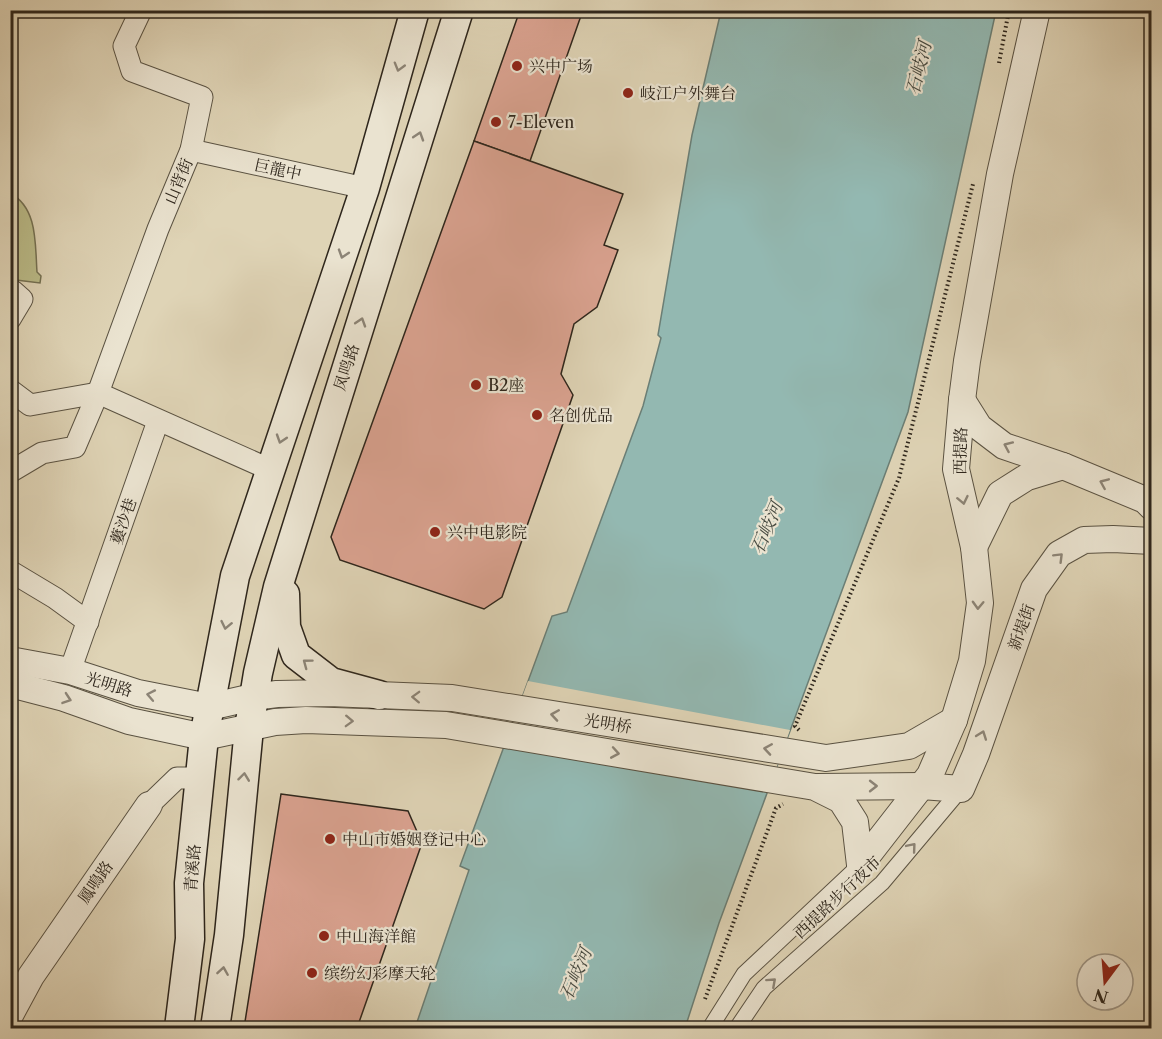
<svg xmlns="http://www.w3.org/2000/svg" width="1162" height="1039" viewBox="0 0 1162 1039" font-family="'Libre Caslon Text','Noto Serif SC',serif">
	<rect width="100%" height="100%" fill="#dfd4b6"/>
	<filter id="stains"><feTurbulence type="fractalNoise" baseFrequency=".00333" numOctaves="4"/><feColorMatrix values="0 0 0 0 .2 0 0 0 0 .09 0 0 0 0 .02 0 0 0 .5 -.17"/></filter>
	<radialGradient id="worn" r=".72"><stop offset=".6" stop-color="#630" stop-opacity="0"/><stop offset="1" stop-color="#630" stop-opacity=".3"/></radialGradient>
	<path fill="#babb88" stroke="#747052" stroke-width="1.5" d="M10 193C38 208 35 244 37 272L41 276 40 283 16 280 11 277Z"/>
	<polygon fill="#93b8b1" stroke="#6b7e75" stroke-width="1.5" points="721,11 996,11 908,412 719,923 685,1028 415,1028 469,870 460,866 552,616 567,612 643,406 661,338 658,335 692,135"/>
	<polygon fill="#dfd4b6" points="528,681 790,730 768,791 505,744"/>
	<g fill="#dba391" stroke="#2e261c" stroke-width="1.5">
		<polygon points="520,10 583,10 530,161 474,141"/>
		<polygon points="474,141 623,194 604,245 618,250 597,307 574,324 561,374 573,395 502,597 484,609 340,560 331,537"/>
		<polygon points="281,794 408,811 422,843 357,1028 244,1028"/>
	</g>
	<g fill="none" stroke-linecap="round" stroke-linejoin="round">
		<g stroke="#5a5242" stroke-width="17">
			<g id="pedestrian">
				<polyline points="710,1028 744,974 860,865"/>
				<polyline points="737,1028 764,988 882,883 961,789"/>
			</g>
		</g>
		<g stroke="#5a5242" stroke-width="23">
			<g id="minor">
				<polyline points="191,150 365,188"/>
				<polyline points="10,319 22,299 13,291"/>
				<polyline points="10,390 30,405 98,393 271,470"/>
				<polyline points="10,472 42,453 75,447 98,393 158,229 191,150 202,97 132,71 124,46 141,10"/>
				<polyline points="10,571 55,598 88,622"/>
				<polyline points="70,671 158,421"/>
				<polyline points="149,805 177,778 201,778"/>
			</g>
		</g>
		<g stroke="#5a5242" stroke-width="28">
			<g id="tertiary">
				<polyline points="962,400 979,427 1004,446 1063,466 1145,500 1152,507"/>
				<polyline points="974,547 1000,494 1027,477 1063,466"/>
				<polyline points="10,660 70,671 138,693 209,707 253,697 277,694 329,693 452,698 826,758 909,746 954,720"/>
				<polyline points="10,684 64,698 129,721 204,737 275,722 306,720 446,725 815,787 841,800 855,822 860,865"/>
				<polyline points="818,787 922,786 961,789 976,754 1034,589 1059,554 1084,540 1113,539 1152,541"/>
				<polyline points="860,865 930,775 954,720 972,661 980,603 974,547 956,469 962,400 967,361 1000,174 1037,10"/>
				<polyline points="10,1015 31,976 149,805"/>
			</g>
		</g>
		<g stroke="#2e261c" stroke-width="31">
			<g id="secondary">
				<polyline points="285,594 286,627 296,655 331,682 379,695"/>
				<polyline points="179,1028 190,939 189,883 204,737 235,576 365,188 415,10"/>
				<polyline points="215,1028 229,935 249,728 258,673 278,587 459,10"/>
			</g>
		</g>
		<g stroke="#2e261c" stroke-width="4" stroke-dasharray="1.5 3" stroke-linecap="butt">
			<polyline points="999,63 1009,10"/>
			<polyline points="799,730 795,726 899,478 973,184"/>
			<polyline points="705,999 776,808 783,804"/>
		</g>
		<use href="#pedestrian" stroke="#eae3d0" stroke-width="15"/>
		<use href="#minor" stroke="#eae3d0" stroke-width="21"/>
		<use href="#tertiary" stroke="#eae3d0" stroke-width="26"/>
		<use href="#secondary" stroke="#eae3d0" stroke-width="28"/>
	</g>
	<defs><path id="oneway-chevron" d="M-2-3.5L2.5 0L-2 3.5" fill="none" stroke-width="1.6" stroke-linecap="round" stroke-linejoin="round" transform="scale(1.5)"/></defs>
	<g stroke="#8c8476">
		<use href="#oneway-chevron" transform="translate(399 67) rotate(106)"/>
		<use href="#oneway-chevron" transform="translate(419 136) rotate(-72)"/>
		<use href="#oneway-chevron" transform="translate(343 254) rotate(108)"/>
		<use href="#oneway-chevron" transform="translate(361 322) rotate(-72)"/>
		<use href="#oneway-chevron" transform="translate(281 439) rotate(108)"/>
		<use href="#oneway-chevron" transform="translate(1008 446) rotate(-156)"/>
		<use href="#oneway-chevron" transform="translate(1104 483) rotate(-157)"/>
		<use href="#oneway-chevron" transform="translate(963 500) rotate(78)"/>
		<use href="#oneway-chevron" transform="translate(1059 557) rotate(-45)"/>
		<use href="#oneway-chevron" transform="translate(978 605) rotate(92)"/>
		<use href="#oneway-chevron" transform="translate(226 625) rotate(102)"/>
		<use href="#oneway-chevron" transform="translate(307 663) rotate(-143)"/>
		<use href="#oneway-chevron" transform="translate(151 695) rotate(-169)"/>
		<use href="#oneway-chevron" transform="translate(416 697) rotate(-178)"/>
		<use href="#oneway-chevron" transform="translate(67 699) rotate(19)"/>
		<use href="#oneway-chevron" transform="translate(555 715) rotate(-171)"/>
		<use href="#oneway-chevron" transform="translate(349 721) rotate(2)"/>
		<use href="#oneway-chevron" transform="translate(982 735) rotate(-70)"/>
		<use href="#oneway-chevron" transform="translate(768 749) rotate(-171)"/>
		<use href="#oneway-chevron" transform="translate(615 753) rotate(10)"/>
		<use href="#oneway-chevron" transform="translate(244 777) rotate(-83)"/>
		<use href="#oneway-chevron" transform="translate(873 786)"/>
		<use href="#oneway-chevron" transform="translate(912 847) rotate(-50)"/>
		<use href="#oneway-chevron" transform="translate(223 971) rotate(-81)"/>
		<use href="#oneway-chevron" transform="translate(772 982) rotate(-42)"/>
	</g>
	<g fill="#8f2418" stroke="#eae3d0" stroke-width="2">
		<circle cx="517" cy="66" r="6"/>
		<circle cx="628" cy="93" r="6"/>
		<circle cx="496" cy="122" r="6"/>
		<circle cx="476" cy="385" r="6"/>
		<circle cx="537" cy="415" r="6"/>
		<circle cx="435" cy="532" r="6"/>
		<circle cx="330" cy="839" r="6"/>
		<circle cx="324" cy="936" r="6"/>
		<circle cx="312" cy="973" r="6"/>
	</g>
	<g text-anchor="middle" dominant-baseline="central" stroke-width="4.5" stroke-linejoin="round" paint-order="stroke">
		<g font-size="16" fill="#2e261c" stroke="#eae3d0" text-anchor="start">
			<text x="529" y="66">兴中广场</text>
			<text x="640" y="93">岐江户外舞台</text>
			<text x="508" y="122">7-Eleven</text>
			<text x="488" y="385">B2座</text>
			<text x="549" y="415">名创优品</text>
			<text x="447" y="532">兴中电影院</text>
			<text x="342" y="839">中山市婚姻登记中心</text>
			<text x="336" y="936">中山海洋館</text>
			<text x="324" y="973">缤纷幻彩摩天轮</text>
		</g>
		<g font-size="16" fill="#2e261c" stroke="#eae3d0">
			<text transform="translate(278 169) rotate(12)">巨龍中</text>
			<text transform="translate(178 181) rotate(-67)">山背街</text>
			<text transform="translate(346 367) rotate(-72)">凤鸣路</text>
			<text transform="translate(960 451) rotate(-89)">西提路</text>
			<text transform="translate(123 521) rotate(-71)">蔞沙巷</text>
			<text transform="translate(1021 627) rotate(-70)">新堤街</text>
			<text transform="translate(109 684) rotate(17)">光明路</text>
			<text transform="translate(608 723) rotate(9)">光明桥</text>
			<text transform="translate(192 868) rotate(-85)">青溪路</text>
			<text transform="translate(95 882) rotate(-55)">鳳鳴路</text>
			<text transform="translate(837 897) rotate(-43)">西提路步行夜市</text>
		</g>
		<g font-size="18" font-style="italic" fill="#474a41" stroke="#eae3d0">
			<text transform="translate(919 68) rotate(-76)">石岐河</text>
			<text transform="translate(767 528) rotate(-67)">石岐河</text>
			<text transform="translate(576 974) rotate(-67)">石岐河</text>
		</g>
	</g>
	<rect width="1162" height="1039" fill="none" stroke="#dfd4b6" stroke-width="36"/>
	<rect x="12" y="12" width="1138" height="1015" fill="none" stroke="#2e261c" stroke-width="3"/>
	<rect x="18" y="18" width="1126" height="1003" fill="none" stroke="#2e261c" stroke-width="1.5"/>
	<g transform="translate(1105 982) rotate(196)"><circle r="28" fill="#eae3d0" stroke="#9f9788" stroke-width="1.5"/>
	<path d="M0-4.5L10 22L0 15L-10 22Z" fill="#8f2418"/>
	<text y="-9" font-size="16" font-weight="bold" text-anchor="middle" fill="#2e261c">N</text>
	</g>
	<rect width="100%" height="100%" filter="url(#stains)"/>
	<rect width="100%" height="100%" fill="url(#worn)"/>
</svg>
